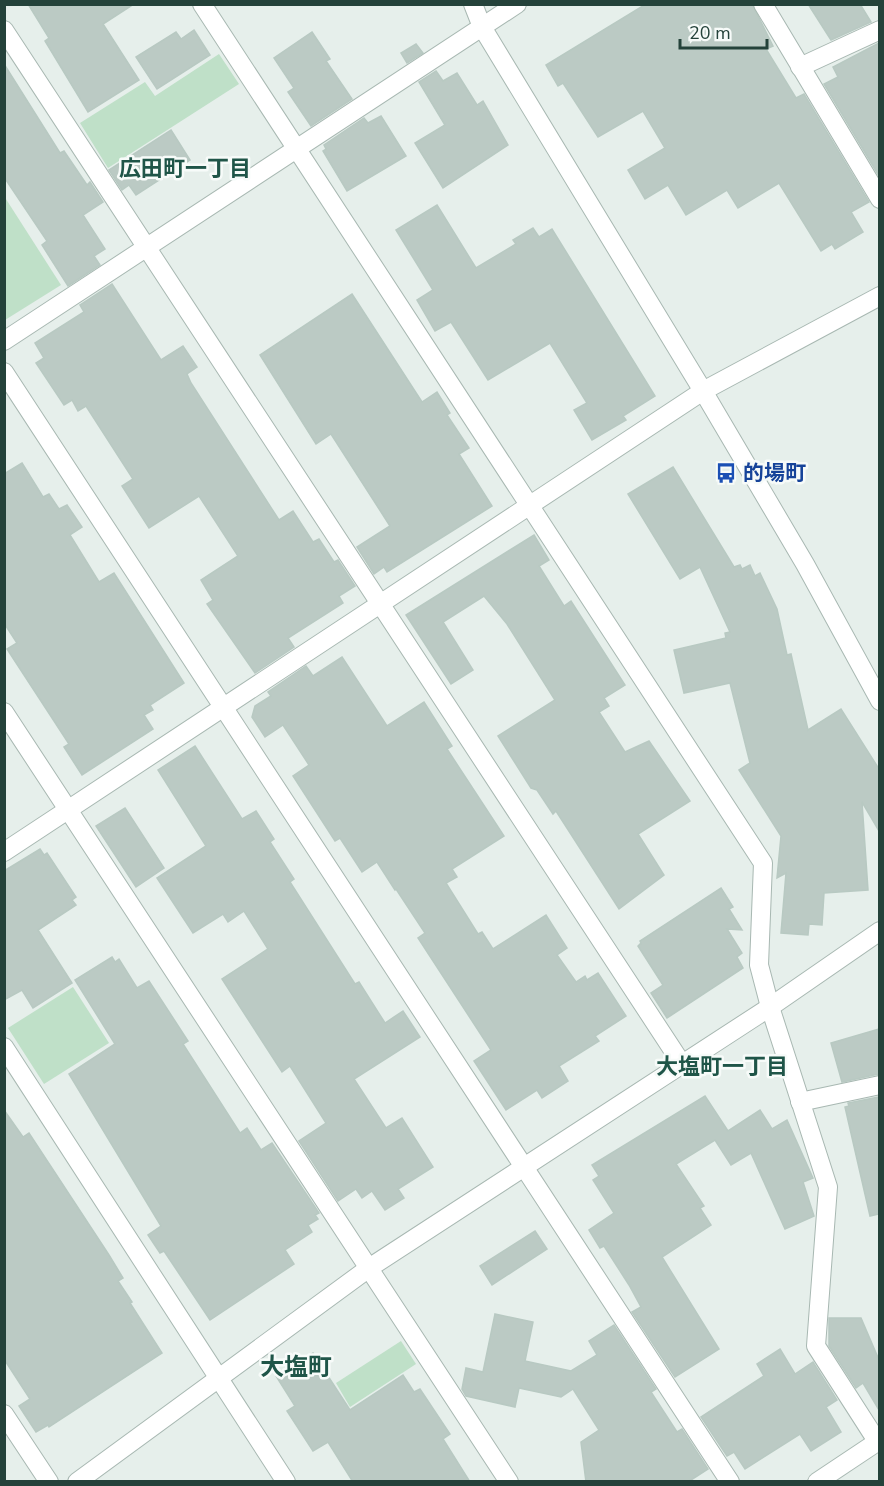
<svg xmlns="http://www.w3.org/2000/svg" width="884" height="1486" viewBox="0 0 884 1486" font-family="'Nunito Sans','Noto Sans JP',sans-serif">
	<rect width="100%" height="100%" fill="#e6efeb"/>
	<g fill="#bfe0c8">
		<polygon points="219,54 239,84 108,168 80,123 145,82 155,96"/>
		<polygon points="4,196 61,285 5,320 4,320"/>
		<polygon points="73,987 109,1043 44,1084 8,1028"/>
		<polygon points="401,1341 416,1364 350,1407 336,1383"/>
	</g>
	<g fill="#bbcac4" stroke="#b8c9c2" stroke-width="1.5">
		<polygon points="28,4 134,4 103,24 139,80 88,112 45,41 49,38"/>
		<polygon points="646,4 752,4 773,46 766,49 796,98 804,94 869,202 851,212 863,232 835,249 832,244 821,251 779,183 738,208 727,190 686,215 668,185 645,199 628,170 665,148 643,111 598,137 563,83 558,86 546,65"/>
		<polygon points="808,4 860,4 871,22 831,40"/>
		<polygon points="194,30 210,55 157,89 136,57 176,32 181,39"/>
		<polygon points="312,32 330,59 326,61 352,99 311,126 288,92 294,88 274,58"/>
		<polygon points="879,43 879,176 824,84 838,77 833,67"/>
		<polygon points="416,44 423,53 407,63 401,53"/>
		<polygon points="4,64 60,153 64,151 87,185 90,182 103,202 83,215 105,249 94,256 100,265 68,286 42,245 47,241 4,177"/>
		<polygon points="436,71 443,81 457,73 477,105 483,101 508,145 443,188 415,143 445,125 419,82"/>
		<polygon points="381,116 406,156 347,191 323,151 326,149 324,145 364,118 368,123"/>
		<polygon points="171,130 190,160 136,195 129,185 122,190 109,170"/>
		<polygon points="437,205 476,268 516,244 513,240 533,228 539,237 552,229 655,396 623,416 626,420 592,440 574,410 587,403 550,343 488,380 451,322 435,331 417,300 433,290 396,230"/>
		<polygon points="112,284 161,360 183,346 197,367 187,374 191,383 279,520 293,511 313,542 319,539 334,562 338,560 355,586 339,596 343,603 288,638 294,647 255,673 207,604 213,600 201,580 238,556 199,496 149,528 122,486 133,479 86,406 78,411 72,400 64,405 36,363 44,358 35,343 84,312 80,305"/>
		<polygon points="352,294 422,402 437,392 450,413 447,415 469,448 459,454 492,506 387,572 384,567 374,574 357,547 390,526 331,434 316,444 260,355"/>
		<polygon points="22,463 43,497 49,494 59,509 67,505 82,527 70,535 99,582 114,573 184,683 150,705 153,710 144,715 153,729 82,775 64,747 69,744 7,649 17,643 4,623 4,474"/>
		<polygon points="673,467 734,567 740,565 742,569 750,565 755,576 760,573 777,609 787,655 791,654 808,730 841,709 879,769 879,831 862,802 868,890 824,893 822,925 809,924 808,935 781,933 786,873 777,878 781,836 739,770 750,763 730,683 684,693 674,650 726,638 725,633 730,632 700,567 680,579 628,494"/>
		<polygon points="534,535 549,560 539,566 564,606 571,601 625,685 604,698 609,706 599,712 625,752 649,741 690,801 638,834 664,875 619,909 556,811 553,814 537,790 531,788 498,736 555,700 507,624 484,596 443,622 473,670 451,684 406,615"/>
		<polygon points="342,657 387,726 424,702 452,746 447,749 504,836 452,869 457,877 446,883 478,934 482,932 493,949 546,915 567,948 557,955 576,982 585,976 587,980 598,973 626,1016 595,1036 599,1041 559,1066 568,1081 542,1098 537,1090 506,1110 474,1061 491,1050 418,938 425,933 396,889 395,890 377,862 362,872 340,838 335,841 293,776 309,765 283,725 265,737 252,717 255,706 271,696 268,692 306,666 313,676"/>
		<polygon points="195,746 242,819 256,811 274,839 270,842 294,879 290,882 355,984 359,982 385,1023 403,1011 420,1037 354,1079 386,1128 402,1118 433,1167 398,1189 404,1198 385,1210 372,1191 362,1198 356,1189 338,1201 299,1141 326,1123 290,1066 282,1072 222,979 268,949 244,911 228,922 223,914 193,933 157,878 206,846 158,770"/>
		<polygon points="125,808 164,868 136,887 96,826"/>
		<polygon points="40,849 44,855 47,853 76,897 72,900 76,905 38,930 72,983 33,1008 22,990 4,1000 4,871"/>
		<polygon points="721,888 733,907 729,909 742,930 727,929 742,953 737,957 743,968 667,1018 651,993 663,985 638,946 641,943 640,941"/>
		<polygon points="112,957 115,962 119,959 137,988 149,981 188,1041 183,1044 240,1133 247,1128 261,1150 272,1143 319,1213 315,1215 318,1219 308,1225 312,1232 285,1250 294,1264 210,1320 164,1251 160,1253 148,1235 161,1226 69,1074 115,1044 75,980"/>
		<polygon points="879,1029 879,1074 842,1082 831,1043"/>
		<polygon points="705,1096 728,1131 760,1110 772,1129 787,1120 813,1178 803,1182 814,1216 785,1229 751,1153 731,1165 715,1140 676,1164 704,1206 700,1208 711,1225 662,1257 719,1349 675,1377 632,1312 641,1307 629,1285 604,1246 600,1248 589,1230 614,1213 593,1180 599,1176 592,1165"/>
		<polygon points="879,1097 879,1214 870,1216 845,1107 849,1106 848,1103"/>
		<polygon points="4,1110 23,1137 29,1133 109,1255 123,1278 118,1281 132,1302 130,1303 162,1353 49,1427 48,1425 36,1432 19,1406 30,1399 4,1359"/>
		<polygon points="535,1231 547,1249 492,1285 480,1266"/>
		<polygon points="495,1314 533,1322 525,1361 571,1371 597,1355 589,1341 614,1325 656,1389 651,1392 677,1432 682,1429 708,1469 688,1482 586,1482 581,1442 599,1430 573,1389 561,1397 519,1388 515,1407 466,1396 462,1389 466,1368 483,1372"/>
		<polygon points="829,1318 861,1318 879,1360 879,1410 863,1383 856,1388 829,1346"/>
		<polygon points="780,1349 795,1374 813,1362 837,1400 826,1407 841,1432 811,1451 800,1434 745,1469 734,1452 727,1456 701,1417 764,1376 757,1364"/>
		<polygon points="313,1353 350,1410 403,1375 414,1392 420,1389 450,1434 443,1439 470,1482 353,1482 328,1442 313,1451 287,1411 295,1406 276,1376"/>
	</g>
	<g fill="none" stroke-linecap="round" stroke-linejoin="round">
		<g stroke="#a8b8b2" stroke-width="20">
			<g id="minor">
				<polyline points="202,4 763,863 759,965 770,1007 828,1187 816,1346 877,1441"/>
				<polyline points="763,4 880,199"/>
				<polyline points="4,30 682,1064"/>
				<polyline points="800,67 880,30"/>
				<polyline points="4,341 517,4"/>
				<polyline points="4,372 730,1482"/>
				<polyline points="4,712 509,1482"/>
				<polyline points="4,852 703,391 880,296"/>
				<polyline points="4,1047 286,1482"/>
				<polyline points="800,1102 880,1085"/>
				<polyline points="4,1414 49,1482"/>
			</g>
		</g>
		<g stroke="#a8b8b2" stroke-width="20">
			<g id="tertiary">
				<polyline points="473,4 482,27 703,391 805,564 880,701"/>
				<polyline points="77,1482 369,1268 770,1007 880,931"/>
				<polyline points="817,1482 880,1440"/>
			</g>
		</g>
		<use href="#minor" stroke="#fff" stroke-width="18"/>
		<use href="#tertiary" stroke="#fff" stroke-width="18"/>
	</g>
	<defs>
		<g id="bus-bare" transform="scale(1.62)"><path d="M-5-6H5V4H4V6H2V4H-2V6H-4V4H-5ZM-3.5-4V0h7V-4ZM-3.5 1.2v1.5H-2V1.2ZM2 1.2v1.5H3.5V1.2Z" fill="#1a4fb4" stroke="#f7fbf9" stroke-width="2.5" paint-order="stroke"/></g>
	</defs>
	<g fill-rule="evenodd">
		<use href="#bus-bare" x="726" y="473"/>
	</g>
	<g text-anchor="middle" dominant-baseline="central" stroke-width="5" stroke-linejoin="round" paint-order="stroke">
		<g font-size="21" font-weight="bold" fill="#164399" stroke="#f7fbf9" text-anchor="start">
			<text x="743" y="473">的場町</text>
		</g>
		<g font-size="22" font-weight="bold" fill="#1f5548" stroke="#f7fbf9">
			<text x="185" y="169">広田町一丁目</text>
			<text x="722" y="1067">大塩町一丁目</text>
		</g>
		<g font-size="24" font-weight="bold" fill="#1f5548" stroke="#f7fbf9">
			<text x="296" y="1367">大塩町</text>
		</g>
	</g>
	<rect width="884" height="1486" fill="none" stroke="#24423a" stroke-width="12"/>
	<path d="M680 39v9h87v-9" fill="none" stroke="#24423a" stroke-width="3"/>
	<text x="689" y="39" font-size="18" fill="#24423a" stroke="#f7fbf9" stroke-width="4.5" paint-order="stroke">20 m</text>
</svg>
